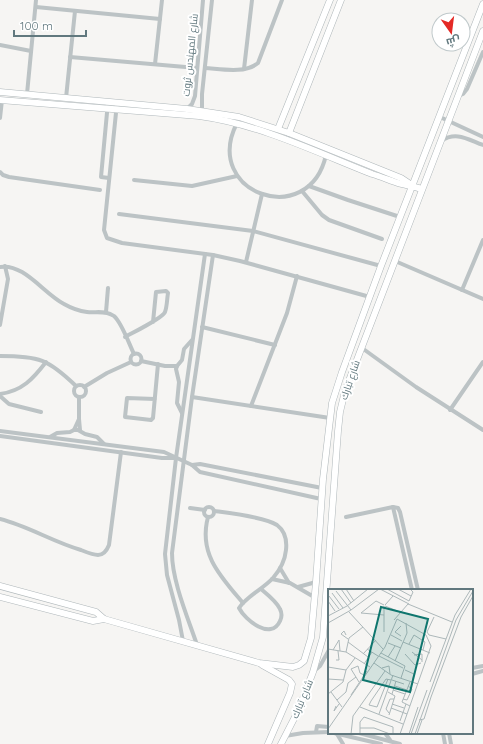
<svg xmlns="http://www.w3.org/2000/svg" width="483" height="744" viewBox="0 0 483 744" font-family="Quicksand,Cairo,sans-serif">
	<rect width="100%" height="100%" fill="#f6f5f3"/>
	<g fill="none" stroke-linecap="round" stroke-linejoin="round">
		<g stroke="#afb7ba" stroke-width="7">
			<g id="secondary">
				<polyline points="0,92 187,109 239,117 289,133 401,178 413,186"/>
				<path d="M0 100 199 116C259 124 316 152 372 174 382 177 391 181 401 184 408 186 415 186 421 189"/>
				<polyline points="278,129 330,0"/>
				<polyline points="289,133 341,0"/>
				<polyline points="0,586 96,612 104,619 259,663 293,667 299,665 304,661 311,638 316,582 323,479 332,403 342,372 381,266 483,4"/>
				<polyline points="0,597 93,621 104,619"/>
				<polyline points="262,665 289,680 292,684 290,693 268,744"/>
				<polyline points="281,744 299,709 313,672 323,637 338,431 340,412 345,391 483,31"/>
			</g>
		</g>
		<g stroke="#bcc3c5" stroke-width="4">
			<polyline points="36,7 160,19"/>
			<polyline points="0,45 31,51"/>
			<polyline points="70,57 197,68"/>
			<polyline points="155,64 162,0"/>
			<path d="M205 68C221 69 245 74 258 63L282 0"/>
			<polyline points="244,69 252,0"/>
			<polyline points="27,94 36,0"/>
			<polyline points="458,96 463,94 467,89 483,52"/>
			<polyline points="66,98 75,11"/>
			<polyline points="108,102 101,177 109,178"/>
			<polyline points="117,103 104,230 107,238 122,243 213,255 240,261 370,297"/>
			<polyline points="187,109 192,104 195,96 203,0"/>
			<polyline points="202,113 202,94 212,0"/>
			<polyline points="440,117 483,137"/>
			<polyline points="0,118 2,100"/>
			<path d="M237 123C201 193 309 231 326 155"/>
			<path d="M441 141C456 131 467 139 483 145"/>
			<polyline points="0,172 3,175 9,177 100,190"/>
			<polyline points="134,180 192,186 237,176"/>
			<polyline points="309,186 348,200 400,217"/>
			<polyline points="302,191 322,215 329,220 382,239"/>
			<polyline points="119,214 253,231 381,266"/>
			<polyline points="395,261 483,299"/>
			<polyline points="246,262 262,194"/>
			<path d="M0 267C24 263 43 293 64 304 71 308 79 311 87 312 96 313 106 310 114 316 122 323 129 344 134 354"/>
			<polyline points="462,290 483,240"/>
			<polyline points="106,312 108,288"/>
			<polyline points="0,325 8,279 5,266"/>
			<polyline points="202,327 275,345"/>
			<path d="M125 337C132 333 163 318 165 312 167 307 167 299 168 293L166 291 156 292 153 322"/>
			<polyline points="362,348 416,387 483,430"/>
			<circle cx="136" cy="359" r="5.5"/>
			<path d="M0 356C39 356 48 359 76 386"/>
			<polyline points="141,361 165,366 177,366"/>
			<circle cx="80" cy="391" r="6"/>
			<polyline points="84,387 107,373 131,362"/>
			<path d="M0 394C22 391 33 379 46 362"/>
			<polyline points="0,396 9,404 41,412"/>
			<polyline points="79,397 79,419 80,430"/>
			<polyline points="192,397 330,418"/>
			<polyline points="155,399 127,398 125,417 151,420 153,418 158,364"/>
			<polyline points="251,406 287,313 297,276"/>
			<polyline points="450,410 483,362"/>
			<polyline points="182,413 177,403 179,382 176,369 177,366 182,360 184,349 192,340"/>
			<polyline points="74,430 79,419"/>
			<polyline points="0,431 164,452 192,465"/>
			<polyline points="0,436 162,458 174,458"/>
			<polyline points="50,437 57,433 70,432 74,430 78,430 85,434 97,437 104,444"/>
			<polyline points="321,499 200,472 192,465 200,464 322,488"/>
			<polyline points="393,507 412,590"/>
			<circle cx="209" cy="512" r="5"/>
			<polyline points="190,508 205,510"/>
			<path d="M214 511C229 513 265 517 277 525 285 531 287 541 286 550 285 560 280 570 273 578 263 589 247 596 239 608 245 620 271 641 280 621 282 617 282 613 280 609 277 602 267 594 261 589"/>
			<path d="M208 517C198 554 221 577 243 603"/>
			<polyline points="346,517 393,507 398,508 400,512 418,590"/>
			<path d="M0 519C28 526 53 542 81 550 86 552 93 555 98 555 104 555 107 550 109 545L121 452"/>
			<polyline points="280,568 289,583"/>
			<polyline points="272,579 290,583 314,597"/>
			<polyline points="298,587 316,582"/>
			<polyline points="183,641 179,620 167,575 165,554 176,458 205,254"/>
			<path d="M197 645C188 618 172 581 172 553L192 397 213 255"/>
			<polyline points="472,668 483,666"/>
			<polyline points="313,672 320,666 329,650"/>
			<polyline points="472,674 483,671"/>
			<polyline points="316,732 317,726 329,727"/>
			<polyline points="334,733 381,744"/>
			<polyline points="359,733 400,744"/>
			<polyline points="385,733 390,740"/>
			<polyline points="443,733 445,744"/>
			<polyline points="449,733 451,744"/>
			<polyline points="337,734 343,744"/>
			<polyline points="285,736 303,733 329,732"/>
		</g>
		<use href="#secondary" stroke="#fff" stroke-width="6"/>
	</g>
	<g text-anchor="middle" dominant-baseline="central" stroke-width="4" stroke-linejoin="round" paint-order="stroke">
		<g font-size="10" fill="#61787e" stroke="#fff">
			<text transform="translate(190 55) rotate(-84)">شارع المهندس ثروت</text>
			<text transform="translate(350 380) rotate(-71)">شارع تبارك</text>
			<text transform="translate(302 699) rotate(-67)">شارع تبارك</text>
		</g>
	</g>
	<g transform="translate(328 589)">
		<rect width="145" height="145" fill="#f6f5f3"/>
		<path fill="none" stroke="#adb8ba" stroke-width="1" d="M13 0 23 14M18 0 26 12M52 0 81 15M59 0 81 12M70 0 83 7M8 2 23 21M4 4 15 19M1 7 11 20M0 12 7 22M81 12 85 3 82 0M57 16 65 7M57 17 72 23M21 23 55 60M33 24 48 12 56 16M33 24 56 26M0 27 19 17 40 0M66 31 80 15 124 33M0 34 23 21 51 0M73 37 67 43 73 47M56 43V17M99 43 101 46 118 50M99 43 106 28M18 46 16 42 13 45 20 50M63 46 74 52M20 53 40 68M75 53 102 64M60 54 73 59M81 55 86 46 97 53 95 61M0 60 18 63 42 78M39 60 50 67M5 61 11 51 12 62M18 63 21 49 35 38M84 63 94 71M53 64 77 77 73 89M35 65 48 51M77 65 87 76 93 74M86 66 94 65V73M51 67 75 79M60 68 67 57M8 71H11L10 62M67 72 79 44 78 34M46 74 63 86 90 95M36 75 44 63M0 78 18 81M54 79 61 77 62 85M23 80 30 77 32 84 36 86M23 80 31 93M77 81 86 85 84 93M0 90 15 91M64 91 76 95M82 93 74 113 82 117M102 93 127 26 143 0M67 97 79 101M65 101 77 105M3 103 14 118M60 103 67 107 61 126M0 105 15 93 18 81 27 69M64 105 68 92M23 106 39 82M103 108 133 28 145 7M75 110 79 111 84 100 80 97M9 111 18 103 20 94 28 88M64 115 76 119M8 117 6 122 11 115M45 117 41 116 43 112 58 90 63 91M45 117 49 118 60 90M32 118 75 135M63 119 79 125M61 124 58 120 62 110H66M51 125 65 86M91 131 96 130 103 108M72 132 78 115M32 139H46L62 145M0 140 57 58 69 30 98 46 103 57 72 145M23 145 25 127 57 82M32 145V133L36 128 65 138V145M81 145 90 118M83 145 99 101M87 145 128 31 145 2M89 145 94 131"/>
		<path fill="#0f766e" fill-opacity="0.15" stroke="#0f766e" stroke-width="2" d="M53 18 100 30 82 103 35 91Z"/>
		<rect width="145" height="145" fill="none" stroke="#61787e" stroke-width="2"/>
	</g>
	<g transform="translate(451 32) rotate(166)"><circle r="19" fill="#ffffff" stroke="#c0c9cb"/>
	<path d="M0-3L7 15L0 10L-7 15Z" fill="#e42925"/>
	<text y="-6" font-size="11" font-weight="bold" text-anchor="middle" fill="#61787e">ش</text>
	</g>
	<path d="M14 30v6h72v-6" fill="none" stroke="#61787e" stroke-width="2"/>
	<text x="20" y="30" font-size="12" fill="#61787e" stroke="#ffffff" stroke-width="3" paint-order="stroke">100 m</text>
</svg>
